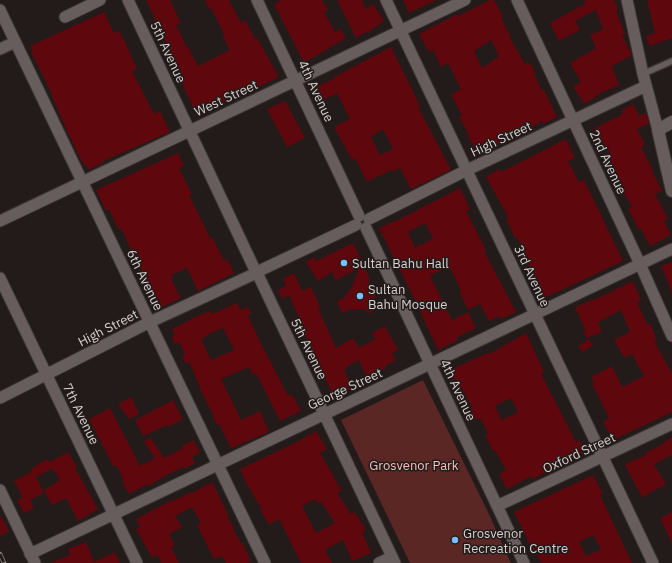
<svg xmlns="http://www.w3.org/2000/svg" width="672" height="563" viewBox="0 0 672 563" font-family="'IBM Plex Sans',sans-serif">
	<rect width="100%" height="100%" fill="#221b1a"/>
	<polygon fill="#5a2724" points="423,380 487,510 511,563 410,563 341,420"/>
	<g fill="#5e080d" fill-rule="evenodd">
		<polygon points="146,0 170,0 181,23 176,25 187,48 188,47 198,66 230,50 222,35 224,34 211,8 209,9 205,0 229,0 241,23 245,20 255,39 257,38 279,77 238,97 237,95 200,115 197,110 194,112 191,105 192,105 178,75 182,74 154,19 155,19"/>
		<polygon points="282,0 322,0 328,10 324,12 335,32 340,29 346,38 304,63 274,4"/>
		<polygon points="337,0 362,0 366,9 373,4 384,21 367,33 366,32 356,38"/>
		<polygon points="403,0 436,0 409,13"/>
		<path d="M490 0H494L503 17 501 18 511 37 510 38 525 64 529 62 536 73 534 74 542 91 544 90 557 117 543 124 542 121 519 135 517 133 478 155 468 136 469 135 459 117 462 115 451 95 461 89 448 63 441 67 433 50 429 52 419 34 457 14 458 16ZM491 40 499 56 482 68 474 51Z"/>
		<polygon points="584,0 614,0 618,10 616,11 625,34 622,35 632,55 612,66 619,85 596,95 597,96 584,104 573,86 581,82 570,63 596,48 590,35 603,29 596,10 575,21 580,30 559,41 550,23 586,3"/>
		<polygon points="647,0 672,0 672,38 649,46 646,36 655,33"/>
		<polygon points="104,12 114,33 119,31 125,42 137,69 132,71 154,114 160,111 170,132 103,161 104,162 89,170 86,165 84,166 67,131 51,94 52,94 31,52 32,51 30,46"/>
		<path d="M391 47 420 106 418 107 451 170 411 189 400 168 392 172 391 170 367 182 355 158 352 160 334 127 350 119 337 93 321 101 314 88 335 78 334 77ZM383 129 393 149 380 155 371 137Z"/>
		<polygon points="285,101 305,138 287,147 267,109"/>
		<polygon points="633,104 639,116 645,113 648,119 649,123 637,129 645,144 641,147 653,170 652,171 662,191 655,194 668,219 664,221 671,235 650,246 641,229 639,230 628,209 632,207 619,185 607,159 612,157 602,140 598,141 593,129 623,114 621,111"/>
		<polygon points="566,139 575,158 568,161 579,182 584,180 623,261 544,298 528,264 530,263 517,237 515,238 506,219 508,217 486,177 499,169 501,172"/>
		<polygon points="178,153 184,166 179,168 192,194 189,195 210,238 212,237 224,261 227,259 234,273 198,291 187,268 171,275 173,278 171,279 181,298 162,307 160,302 156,303 141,268 140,268 121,228 118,229 109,209 106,211 96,190"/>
		<path d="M460 188 470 209 466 211 486 250 484 251 516 312 501 319 499 316 489 321 480 304 468 310 459 291 461 290 449 266 431 275V278L452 320 468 312 476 328 457 337 458 340 438 350 410 290 379 228 394 221V222ZM425 223 433 238 422 245 420 244 415 248 408 232Z"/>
		<polygon points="353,243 370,279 368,280 376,295 374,299 376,300 371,314 363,309 350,309 342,313 337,301 344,298 352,287 359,268 336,280 332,272 318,281 306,262 314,257 316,261"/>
		<polygon points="672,262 672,292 661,266"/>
		<polygon points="294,273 302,291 311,287 321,308 318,308 336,348 353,338 359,348 375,339 372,333 385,326 398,350 392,353 396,360 385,366 386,368 367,378 359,360 346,367 346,369 344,370 353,389 334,397 325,378 323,380 314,360 316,359 305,335 300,338 293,323 300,320 289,295 282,299 278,290 286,286 283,279"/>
		<polygon points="633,281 641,300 637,302 647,324 650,323 657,340 654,341 672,373 672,412 613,440 603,422 609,418 592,384 594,383 591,377 612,366 622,387 644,376 632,354 624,358 614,340 630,332 621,310 598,322 602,332 587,338 583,331 585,330 575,307 594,299 594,300"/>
		<path d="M237 303 240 310 248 307 251 314 248 316 264 350V349L288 396 292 394 301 411 280 421 256 373 253 375 249 367 221 379 241 420 260 411 269 432 231 448 219 424 217 425 213 418 214 417 199 387H200L189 362 186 364 182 357 185 355 179 342 175 344 172 337 175 335 172 329 192 319V318L210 311 212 314ZM223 328 234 350 211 360 201 339 209 335 208 334Z"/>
		<path d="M526 333 544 372 541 374 576 442 579 440 585 452 533 479 531 476 507 489 499 474 506 470 495 450 493 451 485 435 488 433 480 418 475 420 469 410 472 408 462 388 460 389 450 370 488 353 489 354ZM511 398 518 412 502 420 495 406Z"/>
		<polygon points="589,339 593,345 583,352 578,346"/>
		<polygon points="131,397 139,414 129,419 118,404"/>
		<polygon points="173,400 183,419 168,427 167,425 143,436 135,420"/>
		<polygon points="110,408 140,466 155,458 144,442 150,437 164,458 183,448 182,446 193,440 200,452 192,457 195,463 184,469 183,467 161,478 149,486 148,484 129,494 122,482 124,481 116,465 113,466 89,419"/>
		<path d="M316 431 327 449 320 453 342 491 337 493 351 514 355 512 366 530 362 532 371 553 352 561 343 540 325 550 332 563H301L279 519 269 525 260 510 262 509 247 485 240 469 297 442ZM315 499 318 504 321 502 335 523 316 533 302 506Z"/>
		<polygon points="672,437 672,455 654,464 666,484 642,497 631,477 625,464 646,455 645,453 659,446"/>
		<polygon points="68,452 77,467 75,468 98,509 78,521 66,498 52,505 44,490 60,480 51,466 53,468 36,477 44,493 30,500 34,508 24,513 17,500 23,497 14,481 32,471 31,469 38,464 48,459 50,462"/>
		<path d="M593 475 603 494 600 495 632 563H541L535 550 533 551 514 512ZM593 535 601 549 586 556 579 542Z"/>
		<polygon points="212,482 229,516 227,517 234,528 233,529 241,543 242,542 251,561 246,563 226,563 222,556 214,559 197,525 201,523 192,507 175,516 182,527 169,534 175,545 171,547 179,563 161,563 158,555 152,558 136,529 140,527 136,519 172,500 173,501 191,492 192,493"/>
		<polygon points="672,512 672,544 660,518"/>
		<polygon points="0,515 9,531 0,536"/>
		<polygon points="86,542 94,562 115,552 120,563 50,563 70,555 68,549"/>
	</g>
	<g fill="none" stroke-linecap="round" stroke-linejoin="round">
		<g stroke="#3c3736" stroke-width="8">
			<polyline id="service" points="643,74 672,61"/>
		</g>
		<g stroke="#3c3736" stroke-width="13">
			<g id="minor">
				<polyline points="128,0 254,268"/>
				<polyline points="257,0 359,216"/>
				<polyline points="386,0 653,563"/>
				<polyline points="517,0 640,264 672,336"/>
				<polyline points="627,0 643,74 658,130"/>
				<polyline points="0,10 265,563"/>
				<polyline points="65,17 100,0"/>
				<polyline points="0,49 15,42"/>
				<polyline points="369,219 467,170 646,86"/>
				<polyline points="0,221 465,0"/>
				<polyline points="366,228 524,563"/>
				<polyline points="261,270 356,225"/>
				<polyline points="259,277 395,563"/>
				<polyline points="0,278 137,563"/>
				<polyline points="0,398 150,322 252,275"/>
				<polyline points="0,490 35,563"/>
				<polyline points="497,506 672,424"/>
				<polyline points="30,554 672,249"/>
				<polyline points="379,563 392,557"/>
			</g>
		</g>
		<g stroke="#3c3736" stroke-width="14">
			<polyline id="secondary" points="672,122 658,130 672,191"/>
		</g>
		<use href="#service" stroke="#675d5c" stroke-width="5.5"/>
		<use href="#minor" stroke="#675d5c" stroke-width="11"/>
		<use href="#secondary" stroke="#675d5c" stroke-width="12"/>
		<g stroke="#86807f" stroke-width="4.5">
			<polyline id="rail" points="0,554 4,563"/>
		</g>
		<use href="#rail" stroke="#221b1a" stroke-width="3" stroke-dasharray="9" stroke-linecap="butt"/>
	</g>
	<g fill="#7bbef8" stroke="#221b1a" stroke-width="1.5">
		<circle cx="344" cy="263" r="4"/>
		<circle cx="360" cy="296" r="4"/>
		<circle cx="455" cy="540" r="4"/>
	</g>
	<g text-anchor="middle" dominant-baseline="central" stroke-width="3" stroke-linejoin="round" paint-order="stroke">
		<g font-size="13" fill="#d6d1d0" stroke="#221b1a">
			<text transform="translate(168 52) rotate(65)">5th Avenue</text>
			<text transform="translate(316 91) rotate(65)">4th Avenue</text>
			<text transform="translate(226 98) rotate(-25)">West Street</text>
			<text transform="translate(501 139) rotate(-25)">High Street</text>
			<text transform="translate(608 162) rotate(65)">2nd Avenue</text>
			<text transform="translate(532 276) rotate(65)">3rd Avenue</text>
			<text transform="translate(145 280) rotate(64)">6th Avenue</text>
			<text transform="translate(108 328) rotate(-27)">High Street</text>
			<text transform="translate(309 349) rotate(64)">5th Avenue</text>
			<text transform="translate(345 389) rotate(-25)">George Street</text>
			<text transform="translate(458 390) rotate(65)">4th Avenue</text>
			<text transform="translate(81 414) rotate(64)">7th Avenue</text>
			<text transform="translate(579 453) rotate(-25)">Oxford Street</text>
		</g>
		<g font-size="13" fill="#d6d1d0" stroke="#221b1a" text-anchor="start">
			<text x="352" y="263">Sultan Bahu Hall</text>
			<text x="368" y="289">Sultan<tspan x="368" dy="15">Bahu Mosque</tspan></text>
			<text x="463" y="533">Grosvenor<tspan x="463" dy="15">Recreation Centre</tspan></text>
		</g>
		<g font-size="13" fill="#f5c2bd" stroke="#221b1a">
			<text x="414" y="465">Grosvenor Park</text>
		</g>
	</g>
</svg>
